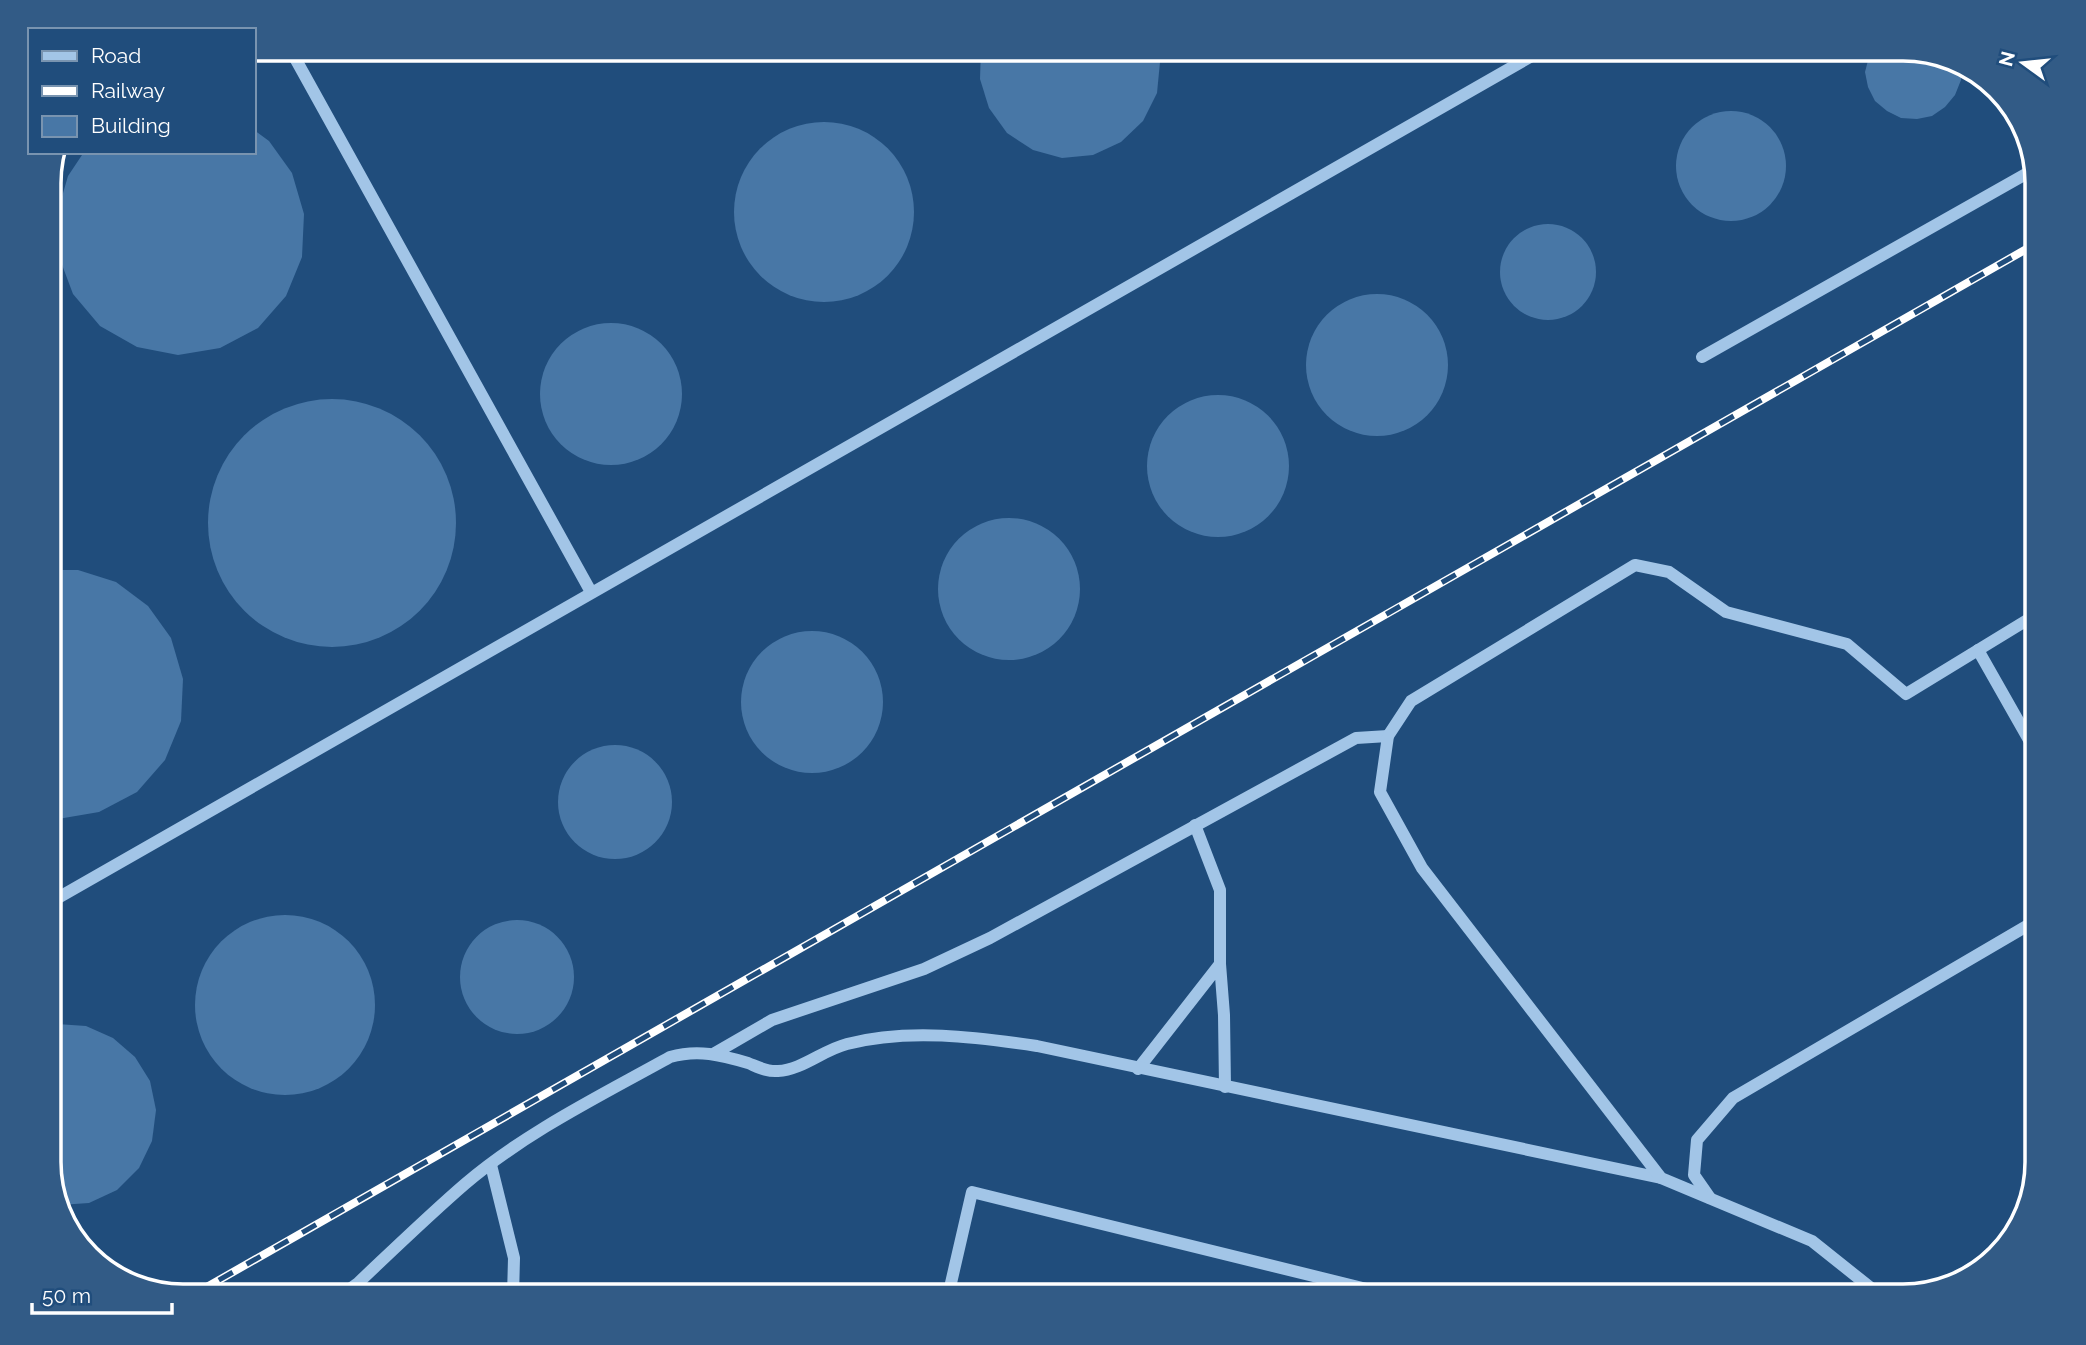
<svg xmlns="http://www.w3.org/2000/svg" width="2086" height="1345" viewBox="0 0 2086 1345" font-family="Raleway,sans-serif">
	<rect width="100%" height="100%" fill="#204d7c"/>
	<g fill="#4877a6">
		<polygon points="981,49 1157,49 1160,62 1157,93 1143,121 1121,142 1093,155 1062,158 1033,150 1007,133 989,108 980,79"/>
		<polygon points="1871,49 1902,49 1962,67 1961,80 1955,95 1945,107 1932,116 1917,119 1901,118 1887,111 1875,101 1868,87 1865,72"/>
		<circle cx="1731" cy="166" r="55"/>
		<circle cx="824" cy="212" r="90"/>
		<polygon points="254,130 269,141 292,173 304,214 302,257 286,296 258,328 220,348 178,355 137,347 100,326 73,294 58,254 57,214 68,176 84,152 254,152"/>
		<circle cx="1548" cy="272" r="48"/>
		<circle cx="1377" cy="365" r="71"/>
		<circle cx="611" cy="394" r="71"/>
		<circle cx="1218" cy="466" r="71"/>
		<circle cx="332" cy="523" r="124"/>
		<circle cx="1009" cy="589" r="71"/>
		<polygon points="49,570 78,570 116,582 148,606 171,638 183,679 181,721 165,760 137,792 99,812 58,819 49,817"/>
		<circle cx="812" cy="702" r="71"/>
		<circle cx="615" cy="802" r="57"/>
		<circle cx="285" cy="1005" r="90"/>
		<circle cx="517" cy="977" r="57"/>
		<polygon points="57,1024 86,1026 113,1038 135,1057 150,1081 156,1110 152,1141 139,1168 117,1190 89,1203 60,1205 49,1170 49,1026"/>
	</g>
	<g fill="none" stroke-linecap="round" stroke-linejoin="round">
		<g stroke="#a2c5e7" stroke-width="12">
			<polyline points="290,49 591,592"/>
			<polyline points="1702,357 2033,170"/>
			<polyline points="1978,650 2037,754"/>
			<polyline points="1195,825 1220,890 1220,964"/>
			<polyline points="49,903 1544,49"/>
			<polyline points="715,1053 772,1020 924,969 990,938 1356,738 1388,736"/>
			<polyline points="1138,1069 1220,964 1224,1015 1225,1087"/>
			<polyline points="491,1165 514,1258 513,1296"/>
			<polyline points="1710,1198 1694,1175 1697,1140 1733,1098 2037,920"/>
			<path d="M340 1296 358 1283C393 1250 428 1216 465 1184 526 1132 600 1096 670 1057 698 1049 721 1055 748 1063 758 1067 767 1072 778 1071 802 1070 823 1050 847 1044 908 1028 976 1037 1037 1046L1661 1178"/>
			<polyline points="948,1296 972,1192 1395,1296"/>
			<polyline points="1881,1296 1812,1241 1661,1178 1422,868 1380,792 1388,736 1411,701 1635,565 1669,572 1726,612 1847,644 1906,694 2037,614"/>
		</g>
		<g stroke="#fff" stroke-width="8">
			<polyline id="rail" points="191,1296 2037,243"/>
		</g>
		<use href="#rail" stroke="#204d7c" stroke-width="5" stroke-dasharray="16" stroke-linecap="butt"/>
	</g>
	<path d="M0 0H2086V1345H0ZM183 61H1903A122 122 0 0 1 2025 183V1162A122 122 0 0 1 1903 1284H183A122 122 0 0 1 61 1162V183A122 122 0 0 1 183 61Z" fill="#325b86" fill-rule="evenodd"/>
	<path fill="none" stroke="#fff" stroke-width="3.5" d="M183 61H1903A122 122 0 0 1 2025 183V1162A122 122 0 0 1 1903 1284H183A122 122 0 0 1 61 1162V183A122 122 0 0 1 183 61Z"/>
	<rect x="28" y="28" width="228" height="126" fill="#204d7c" stroke="#7994b0" stroke-width="2"/>
	<rect x="42" y="51" width="35" height="10" fill="#a2c5e7" stroke="#7994b0" stroke-width="2"/>
	<text x="91" y="63" font-size="21" fill="#ffffff">Road</text>
	<rect x="42" y="86" width="35" height="10" fill="#ffffff" stroke="#7994b0" stroke-width="2"/>
	<text x="91" y="98" font-size="21" fill="#ffffff">Railway</text>
	<rect x="42" y="116" width="35" height="21" fill="#4877a6" stroke="#7994b0" stroke-width="2"/>
	<text x="91" y="133" font-size="21" fill="#ffffff">Building</text>
	<g transform="translate(2023 63) rotate(285)" stroke="#204d7c" stroke-width="5" paint-order="stroke">
	<path d="M0-5L12 26L0 18L-12 26Z" fill="#ffffff"/>
	<text y="-10" font-size="19" font-weight="bold" text-anchor="middle" fill="#ffffff">N</text>
	</g>
	<path d="M32 1303v10h140v-10" fill="none" stroke="#ffffff" stroke-width="3.5"/>
	<text x="42" y="1303" font-size="21" fill="#ffffff" stroke="#204d7c" stroke-width="5" paint-order="stroke">50 m</text>
</svg>
